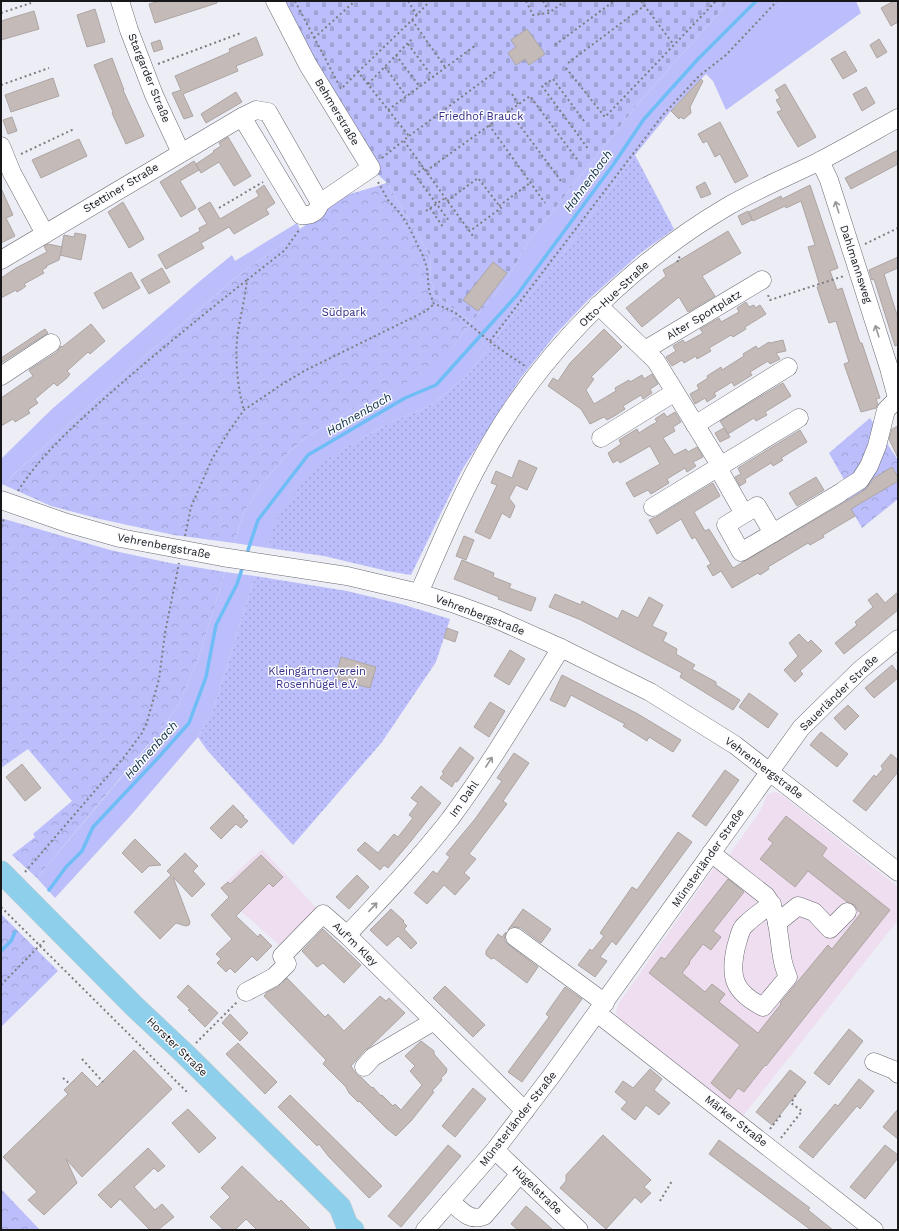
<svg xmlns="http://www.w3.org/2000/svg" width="899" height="1231" viewBox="0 0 899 1231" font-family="'Work Sans',sans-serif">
	<defs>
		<pattern id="cemetery-stones" width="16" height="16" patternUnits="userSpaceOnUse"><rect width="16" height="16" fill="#bbbefa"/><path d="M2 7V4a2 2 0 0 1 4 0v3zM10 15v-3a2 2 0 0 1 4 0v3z" fill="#a0a3d6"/></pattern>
		<pattern id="park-crowns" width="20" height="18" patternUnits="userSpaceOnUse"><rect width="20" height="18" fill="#bbbefa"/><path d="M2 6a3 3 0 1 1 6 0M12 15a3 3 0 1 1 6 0" fill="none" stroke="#a0a3d6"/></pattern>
		<pattern id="garden-dots" width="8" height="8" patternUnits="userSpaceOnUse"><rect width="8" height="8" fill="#bbbefa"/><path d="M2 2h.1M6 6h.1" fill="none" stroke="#a0a3d6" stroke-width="1.8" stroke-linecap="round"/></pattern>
	</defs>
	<rect width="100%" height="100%" fill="#ecedf5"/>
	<g fill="#eedef0">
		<polygon points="776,792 782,795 898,887 898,920 742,1117 627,1025 618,1017 616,1011 619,1003 716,865 727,858 761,810 767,795 771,793"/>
		<polygon points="262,849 319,911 283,948 243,913 220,888"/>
	</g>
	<g fill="#bbbefa">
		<polygon points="729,1 856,1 861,13 726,110 713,81 706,74 674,107 635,155 569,246 498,334 468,375 434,403 419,411 393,421 341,450 274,526 268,548 234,543 244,512 261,485 289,452 308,436 351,410 392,391 454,346 471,322 493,297 513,269 528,242 637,105"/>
		<polygon points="297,223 300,229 281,246 240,274 137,363 15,473 4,485 1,484 1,459 52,409 200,281 232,255 235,261"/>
		<polygon points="225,572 255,576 214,708 198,737 132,814 55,898 37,878 146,748 178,706 199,657"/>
	</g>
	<polygon fill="url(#cemetery-stones)" points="275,1 729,1 637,105 528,242 513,269 493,297 471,322 435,295 431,281 430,256 387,183 371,168"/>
	<g fill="url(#park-crowns)">
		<polygon points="387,183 430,256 431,281 435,295 471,322 454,346 435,365 392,391 351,410 308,436 289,452 261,485 244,512 234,543 174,535 100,519 51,506 4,485 15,473 137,363 240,274 281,246 300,229 347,195"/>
		<polygon points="870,418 898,460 898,499 862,528 839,488 846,483 829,453"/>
		<path d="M1 518 110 550 170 563 225 572 199 657 178 706 161 728C163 735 159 740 152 740L37 878 12 855 35 837 33 834 72 801 28 749 1 768Z"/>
		<polygon points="1,914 58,971 1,1027"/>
		<polygon points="1,1189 40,1230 1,1230"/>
	</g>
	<g fill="url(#garden-dots)">
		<polygon points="635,155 674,229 638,255 588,300 555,335 520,379 462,470 411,575 387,571 324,556 268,548 273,526 291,498 304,482 322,463 341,450 393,421 419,411 434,403 468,375 498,334 569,246"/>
		<polygon points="255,576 347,591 401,604 450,619 436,662 382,742 293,845 207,750 198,737 214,708"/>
	</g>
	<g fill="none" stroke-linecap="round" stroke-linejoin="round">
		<g stroke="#6fbdf6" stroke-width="3.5">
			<polyline points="246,556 258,520 308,455 405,398 436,385 517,295 613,165 644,119 698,59 756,1"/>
			<polyline points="49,890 66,867 82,851 93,827 157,759 189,723 206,677 216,625 237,584 243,566"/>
			<polyline points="1,951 11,941 15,932"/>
		</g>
	</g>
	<g fill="#c4bbb9" stroke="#ada5a3">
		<polygon points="160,1 217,1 217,3 155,23 149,4"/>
		<polygon points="894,1 898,1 898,22 891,26 881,8"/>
		<polygon points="95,9 105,42 87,47 77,15"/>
		<polygon points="34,11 39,29 1,40 1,21"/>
		<polygon points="527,29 545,54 529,65 525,59 516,65 508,53 516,47 511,40"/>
		<polygon points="256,37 263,55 236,66 238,71 183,94 193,116 184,119 172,93 181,90 175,76 230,52 229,49"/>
		<polygon points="879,39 887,52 877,58 870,45"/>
		<polygon points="160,40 163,49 154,52 151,43"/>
		<polygon points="845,51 857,71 843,79 831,59"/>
		<polygon points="112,58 124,90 123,90 144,136 126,144 112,113 113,112 94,65"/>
		<polygon points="53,78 59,96 11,112 5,95"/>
		<polygon points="701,79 703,81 690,107 691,113 684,119 680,117 679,119 671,111"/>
		<polygon points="785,84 816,137 798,147 777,112 782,110 776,100 780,98 775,90"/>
		<polygon points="866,87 875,103 862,111 853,94"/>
		<polygon points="236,92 242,102 206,123 201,114"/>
		<polygon points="12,117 17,131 8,134 3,120"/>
		<polygon points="720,122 748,176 735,183 720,154 715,157 707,141 703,143 698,134"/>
		<polygon points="228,137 251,176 234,186 219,162 201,173 196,164 214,152 213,151 221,146 219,143"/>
		<polygon points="79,139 87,156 41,178 32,160"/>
		<polygon points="898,150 898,164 851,189 845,178"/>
		<polygon points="194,161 199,170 180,181 196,208 181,217 160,182"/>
		<polygon points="705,182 711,194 701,198 696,187"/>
		<polygon points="264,185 275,203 266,209 269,214 234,234 229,227 201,243 204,248 166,269 158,255 200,231 199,228 207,224 198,209 210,202 220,219 259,196 256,191"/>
		<polygon points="810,185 838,268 830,271 837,290 842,288 860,343 862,343 880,398 876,399 878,404 876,408 861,412 844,364 849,362 836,321 829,323 817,287 820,286 808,247 815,245 801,201 786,208 785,206 753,221 749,212 781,196 782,199"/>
		<polygon points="1,188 13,215 6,218 15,236 1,243"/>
		<polygon points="123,202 144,239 129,248 108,212"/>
		<polygon points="748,211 752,220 742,225 738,216"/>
		<polygon points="728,231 741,253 702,276 715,296 688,312 679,297 642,327 626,308 666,276 663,270"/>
		<polygon points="75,233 86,235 81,260 60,255 64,235 74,237"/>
		<polygon points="48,244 62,247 59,260 46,266 47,267 42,270 44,273 24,284 26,286 22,289 17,292 16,290 1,298 1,278 16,268 47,252 44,246"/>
		<polygon points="898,257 898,268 884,274 898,318 898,345 895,346 874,279 872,280 869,270"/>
		<polygon points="493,262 507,273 478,311 463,300"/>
		<polygon points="162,268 170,282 149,294 141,280"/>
		<polygon points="131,272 140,288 103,309 94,293"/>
		<polygon points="746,302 749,307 754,305 755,308 760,305 766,314 745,327 746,329 733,337 731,335 709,348 711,351 697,359 696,356 684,363 682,360 672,366 666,357 676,351 673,346 683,340 685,343 703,333 700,329 719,318 721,322 739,312 737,308"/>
		<polygon points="91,324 105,341 90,354 88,352 67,371 70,374 67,378 57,386 54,383 35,399 38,403 28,410 30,413 15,422 13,419 1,426 1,398 33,376 29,370 57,352 61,346 62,347"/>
		<polygon points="45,329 48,333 1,363 1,358"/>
		<polygon points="604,329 622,347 591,377 594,379 586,390 594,404 616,391 615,388 629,380 630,382 642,375 644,379 652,374 658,384 650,389 652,393 643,399 641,395 623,406 625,409 616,415 607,420 604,417 590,424 581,409 548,386 553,378 558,381 570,363"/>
		<polygon points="783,340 786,351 776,353 780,359 770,364 768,361 750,372 752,375 744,380 734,386 732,382 714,393 716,396 707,402 705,398 695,404 690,394 699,389 697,385 708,378 707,376 721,367 722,370 744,356 743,354 756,346 758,349 769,342 770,343"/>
		<polygon points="783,383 791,396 765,412 767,415 756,421 754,418 728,434 720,421"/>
		<polygon points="675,412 681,422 673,427 675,431 663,438 674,455 686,449 688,452 697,447 703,457 693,462 696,466 687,472 685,468 667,479 669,483 651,494 648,490 634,497 626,483 660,464 650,446 620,463 618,460 613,463 608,453 621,444 619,440 637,429 639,433 648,427 657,422 655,419 664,413 667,417"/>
		<polygon points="898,426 898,458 889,439 892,429"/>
		<polygon points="724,428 730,437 720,442 715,433"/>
		<polygon points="800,430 807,442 781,458 783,460 773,466 771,463 745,479 746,482 740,486 735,477 741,474 738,468"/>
		<polygon points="519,460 537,468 527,490 516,485 509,498 515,506 510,518 502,513 490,539 475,532 497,485 491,483 496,471 512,478"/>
		<polygon points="892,467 898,477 898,481 851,509 855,516 823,535 824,537 810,545 808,543 768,567 769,569 760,575 758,573 732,588 721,571 713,576 707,566 711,564 695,537 692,539 681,519 657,534 649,520 658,516 713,483 720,496 694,512 705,531 709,529 733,568 845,502 866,489 874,478"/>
		<polygon points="816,477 824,490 797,506 789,493"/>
		<polygon points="464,536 474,540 466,560 456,556"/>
		<polygon points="462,560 494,573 493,577 511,584 509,588 536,598 531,611 498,599 499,597 454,579"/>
		<polygon points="898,592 898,610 844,654 835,643 857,625 855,622 873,607 868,600 877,593 885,603"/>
		<polygon points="555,594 581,605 582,601 618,619 622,610 638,618 649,597 663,605 652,626 667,633 663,641 677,649 676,654 695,665 692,669 716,682 716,685 740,700 733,710 680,677 682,673 581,620 549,607"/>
		<polygon points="447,628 458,632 455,642 444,638"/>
		<polygon points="799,634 808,643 811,640 822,651 800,671 803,674 795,682 784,670 798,656 789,643"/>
		<polygon points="510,650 525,659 509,685 494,676"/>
		<polygon points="341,657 376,667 370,688 335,679"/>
		<polygon points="892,665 898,673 898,678 874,698 865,688"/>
		<polygon points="562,675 638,714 681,740 673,752 649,737 647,741 623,726 625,724 571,695 565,707 550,700"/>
		<polygon points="749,693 778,714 768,728 739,707"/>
		<polygon points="490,702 505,711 489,737 474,727"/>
		<polygon points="848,705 859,716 845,730 834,718"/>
		<polygon points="821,732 848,754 837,767 810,745"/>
		<polygon points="460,747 474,758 457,782 455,781 452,787 440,778 444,773 442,772"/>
		<polygon points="514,753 529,763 503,801 507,804 469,854 476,859 464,873 470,878 455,895 444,885 427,904 414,893 433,871 437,874 450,857 446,854 475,819 502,781 497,778"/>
		<polygon points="891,754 898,760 898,772 866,811 853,801 874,775 876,777 883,769 881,766"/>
		<polygon points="22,764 41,788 25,801 6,777"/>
		<polygon points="725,770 739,780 706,826 692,816"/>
		<polygon points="421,786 441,803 411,841 388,868 384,865 380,870 357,850 365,842 378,853 394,834 398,837 413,818 409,815 418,803 411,798"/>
		<polygon points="233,805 244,816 243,817 248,821 241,828 236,824 221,839 210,828"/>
		<polygon points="786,816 827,848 822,856 890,910 766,1066 765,1065 744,1092 738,1088 730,1099 711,1083 740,1045 649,973 661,957 665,959 728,879 744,892 713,931 721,937 711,950 703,944 689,962 690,963 682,973 705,992 712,984 725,994 719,1002 758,1033 781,1004 780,1003 828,945 832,949 861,913 857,910 855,905 847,902 808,871 795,887 760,859 773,843 768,839"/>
		<polygon points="678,832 692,842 616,945 612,941 600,957 607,961 595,977 578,965 590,949 592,951 604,936 600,933 632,887 637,890"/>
		<polygon points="135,839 161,865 149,866 142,873 122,853"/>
		<polygon points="185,853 198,866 193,871 205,884 192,897 173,877 190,922 189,925 186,926 176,923 160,939 134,912 171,875 167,871"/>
		<polygon points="261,855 283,877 273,887 269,883 236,916 258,937 260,934 272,946 257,961 252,956 235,973 230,968 226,972 217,963 221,959 216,954 232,939 211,915 229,897 221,888 228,882 230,884"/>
		<polygon points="357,875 369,887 349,909 336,897"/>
		<polygon points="391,909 404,921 403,922 407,926 404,929 417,943 411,949 398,936 387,946 370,930"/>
		<polygon points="523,909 551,929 541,943 521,928 516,927 511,927 508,930"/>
		<polygon points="323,929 361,965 344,983 323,963 317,967 302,951"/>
		<polygon points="506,932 505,936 505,941 509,945 538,967 527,983 494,958 491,959 486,955 486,951 498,934 502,937"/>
		<polygon points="287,978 325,1017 328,1014 344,1031 380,996 386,1001 389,998 405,1013 371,1046 365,1050 351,1066 357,1075 361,1077 372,1088 373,1087 381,1096 382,1095 393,1106 395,1104 401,1110 422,1085 410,1071 415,1066 405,1056 421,1041 434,1051 434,1054 447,1069 446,1073 441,1078 442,1080 432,1091 434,1092 411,1121 396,1136 386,1128 359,1101 358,1102 349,1093 346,1087 323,1064 326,1060 264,996 267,992 281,985"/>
		<polygon points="188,985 218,1013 205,1027 188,1010 190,1009 177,997"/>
		<polygon points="445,986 485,1025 473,1037 433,998"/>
		<polygon points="565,987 582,999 522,1082 508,1072 549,1017 546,1014"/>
		<polygon points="230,1014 248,1033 240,1041 222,1023"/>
		<polygon points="849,1029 863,1041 829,1085 814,1073"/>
		<polygon points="238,1043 277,1082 265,1094 226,1054"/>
		<polygon points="134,1050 172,1089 82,1177 66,1159 77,1183 44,1215 28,1200 37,1192 3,1157 68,1094 64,1090 82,1072 97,1087"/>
		<polygon points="650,1069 662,1079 654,1090 670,1103 659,1115 646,1105 635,1120 621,1109 627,1102 615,1092 623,1081 633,1088"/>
		<polygon points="790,1070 806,1082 772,1125 756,1112"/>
		<polygon points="859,1079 874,1091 860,1109 857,1106 813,1158 799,1147 835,1104 838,1106"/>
		<polygon points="473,1088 486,1099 455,1137 442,1126"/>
		<polygon points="290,1095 382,1186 369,1198 329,1157 319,1144 317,1146 278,1107"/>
		<polygon points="188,1109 216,1138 199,1153 172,1123"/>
		<polygon points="898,1109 898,1139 883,1127"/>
		<polygon points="603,1135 651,1180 644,1187 651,1193 641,1203 635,1197 606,1229 560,1188 566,1181 566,1175"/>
		<polygon points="719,1140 810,1208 808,1210 833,1230 811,1230 709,1154"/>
		<polygon points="448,1145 461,1156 401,1227 388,1216"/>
		<polygon points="885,1145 898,1155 898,1158 865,1199 850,1187"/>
		<polygon points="148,1148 165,1166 158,1172 154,1168 134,1187 155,1210 162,1204 174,1217 158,1230 150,1230 120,1199 111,1208 98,1195"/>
		<polygon points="242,1166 279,1202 281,1200 311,1230 257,1230 246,1219 235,1230 224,1230 210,1217 230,1197 221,1188"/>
		<polygon points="526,1206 553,1230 518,1230 511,1224"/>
	</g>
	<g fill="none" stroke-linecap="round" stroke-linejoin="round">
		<g stroke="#6a6b72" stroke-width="19">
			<g id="minor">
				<polyline points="120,1 129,30 154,95 181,153"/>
				<polyline points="275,1 308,65 371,168 320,203"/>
				<path d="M256 110 268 112 320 203C317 213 312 216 301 215L242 117Z"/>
				<polyline points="1,146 12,173 45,234"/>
				<polyline points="820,161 829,180 889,368 897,398"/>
				<polyline points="1,260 242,117"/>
				<polyline points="598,305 656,361 720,465 722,475 744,514 726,525 741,552 773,533 757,506 744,514"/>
				<polyline points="645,350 762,280"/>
				<polyline points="1,376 51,343"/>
				<polyline points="695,425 788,367"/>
				<polyline points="601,438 675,392"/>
				<polyline points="844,490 860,480 869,466 877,446 886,410 898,398"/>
				<polyline points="1,500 67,523 120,538 222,557 347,576 419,593 455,604 496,619 561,648 650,692 735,745 898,872"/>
				<polyline points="653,507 799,418"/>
				<polyline points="773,533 840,493"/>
				<path d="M419 593C441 542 463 490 491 442 547 346 634 261 730 205 758 189 789 176 818 162 845 148 871 133 898 118"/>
				<path d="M711 853 766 896C780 915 778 939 783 962 784 967 786 972 788 977L763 1007C734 992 729 978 736 947 738 941 740 929 745 925 753 917 763 910 772 904"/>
				<polyline points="777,923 798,906 814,912 830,929 847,912"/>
				<path d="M347 935C382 898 418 860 450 819 490 765 525 706 561 648"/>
				<polyline points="515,937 605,1003"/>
				<polyline points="246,992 274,977 287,964 282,956 323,914 347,935 525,1111"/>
				<polyline points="597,1013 874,1230"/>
				<polyline points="874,1062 894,1070 898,1074"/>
				<polyline points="364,1067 373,1057 434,1021"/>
				<polyline points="495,1150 579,1230"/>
				<path d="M450 1201C461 1210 469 1222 484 1216L520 1174"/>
				<polyline points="425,1230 495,1150 552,1075 801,728 860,670 898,639"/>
			</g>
		</g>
		<g stroke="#cccccd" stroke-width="23">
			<polyline id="major" points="1,872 134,1006 185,1054 340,1207 347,1225 353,1230"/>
		</g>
		<g stroke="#7d7d82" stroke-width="2" stroke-dasharray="2 3" stroke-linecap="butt">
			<polyline points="295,1 338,83"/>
			<polyline points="408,1 417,15"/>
			<polyline points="526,1 533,15 549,13 565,1"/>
			<polyline points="543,1 549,12"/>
			<polyline points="641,1 674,45"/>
			<polyline points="1,13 31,3"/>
			<polyline points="412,20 445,67"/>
			<polyline points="314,38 355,1"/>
			<polyline points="408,44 432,76"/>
			<polyline points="555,45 614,1"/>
			<polyline points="396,55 419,86"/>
			<polyline points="568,63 644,6"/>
			<polyline points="158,64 241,33"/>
			<polyline points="385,67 406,96"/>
			<polyline points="566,68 605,117 716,1"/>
			<polyline points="358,72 412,20 430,1"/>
			<polyline points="368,84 412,39"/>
			<polyline points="1,85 49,68"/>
			<polyline points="340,87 341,89 358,72 409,136"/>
			<polyline points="512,94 518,104"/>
			<polyline points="388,110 476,45"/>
			<polyline points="509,111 561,181"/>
			<polyline points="584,121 553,79 542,86 589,150"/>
			<polyline points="489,125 545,203"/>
			<polyline points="404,141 473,236"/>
			<polyline points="21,154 74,129"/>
			<polyline points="382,158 409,136 495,72"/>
			<polyline points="424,168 415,175 450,222"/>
			<polyline points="426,171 530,96 579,162"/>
			<polyline points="378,182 388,200 400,213 409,227 423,256 427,268 429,291 434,304 446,308 457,314 494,345 525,366"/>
			<polyline points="447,201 478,178 501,208 470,231"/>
			<polyline points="499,206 530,183"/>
			<polyline points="219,208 263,182"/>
			<polyline points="430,208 443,227"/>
			<polyline points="426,211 445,198"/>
			<polyline points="865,244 898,228"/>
			<polyline points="677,262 680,258 678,256"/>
			<polyline points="247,280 285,250 299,230"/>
			<polyline points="768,295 770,300 844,276"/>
			<polyline points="490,341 662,116 699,76 726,55 777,1"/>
			<path d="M18 491C41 454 77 423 109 394 154 355 200 317 247 280 245 300 239 320 237 340 235 359 238 392 244 410"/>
			<polyline points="1,526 5,517"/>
			<polyline points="185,536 191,507 212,459 229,431 244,410 284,383 306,370 426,311 434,304"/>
			<polyline points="25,872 125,756 142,733 147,722 159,679 165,633 179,563"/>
			<polyline points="1,907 189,1094"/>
			<polyline points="1,985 45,940"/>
			<polyline points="196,1043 237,1002"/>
			<polyline points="82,1059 103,1082"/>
			<polyline points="63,1078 70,1084"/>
			<polyline points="770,1129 781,1115 780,1115"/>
			<polyline points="781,1138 802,1111 791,1103 797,1093"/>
			<polyline points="660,1201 672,1181"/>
		</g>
		<use href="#minor" stroke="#fff" stroke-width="18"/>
		<use href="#major" stroke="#8ed0eb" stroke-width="22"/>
	</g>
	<defs><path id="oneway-shaft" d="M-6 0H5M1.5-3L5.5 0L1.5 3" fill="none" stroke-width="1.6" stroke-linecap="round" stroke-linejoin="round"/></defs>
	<g stroke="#979798">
		<use href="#oneway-shaft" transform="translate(837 207) rotate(-108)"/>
		<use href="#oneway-shaft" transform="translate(877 331) rotate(-108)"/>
		<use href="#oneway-shaft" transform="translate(489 762) rotate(-57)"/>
		<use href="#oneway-shaft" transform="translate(373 907) rotate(-47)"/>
	</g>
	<g text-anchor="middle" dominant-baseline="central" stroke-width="3" stroke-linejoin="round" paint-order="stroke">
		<g font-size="11" fill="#18181a" stroke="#fafbfe">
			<text transform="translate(149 78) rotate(68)">Stargarder Straße</text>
			<text transform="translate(337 112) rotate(59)">Behmerstraße</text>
			<text transform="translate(121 188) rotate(-31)">Stettiner Straße</text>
			<text transform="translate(856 264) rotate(72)">Dahlmannsweg</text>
			<text transform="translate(614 294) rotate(-43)">Otto-Hue-Straße</text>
			<text transform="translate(704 315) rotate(-31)">Alter Sportplatz</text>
			<text transform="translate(164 546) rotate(11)">Vehrenbergstraße</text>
			<text transform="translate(480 615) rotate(21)">Vehrenbergstraße</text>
			<text transform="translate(839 693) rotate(-44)">Sauerländer Straße</text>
			<text transform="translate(764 768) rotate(37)">Vehrenbergstraße</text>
			<text transform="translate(464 799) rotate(-55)">Im Dahl</text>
			<text transform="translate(708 858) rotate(-55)">Münsterländer Straße</text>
			<text transform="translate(355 944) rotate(44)">Auf'm Kley</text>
			<text transform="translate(177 1047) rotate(44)">Horster Straße</text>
			<text transform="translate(518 1119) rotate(-52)">Münsterländer Straße</text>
			<text transform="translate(736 1121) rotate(38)">Märker Straße</text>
			<text transform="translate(537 1190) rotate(44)">Hügelstraße</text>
		</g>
		<g font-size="11" fill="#362c85" stroke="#fafbfe">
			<text x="481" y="116">Friedhof Brauck</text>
			<text x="344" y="312">Südpark</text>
			<text x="317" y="671">Kleingärtnerverein<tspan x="317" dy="13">Rosenhügel e.V.</tspan></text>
		</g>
		<g font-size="12" font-style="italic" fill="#0a2d44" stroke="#fafbfe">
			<text transform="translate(588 181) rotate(-54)">Hahnenbach</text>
			<text transform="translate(359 414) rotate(-30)">Hahnenbach</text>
			<text transform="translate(151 750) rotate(-48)">Hahnenbach</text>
		</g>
	</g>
	<rect width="899" height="1231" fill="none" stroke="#18181a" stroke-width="4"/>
</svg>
